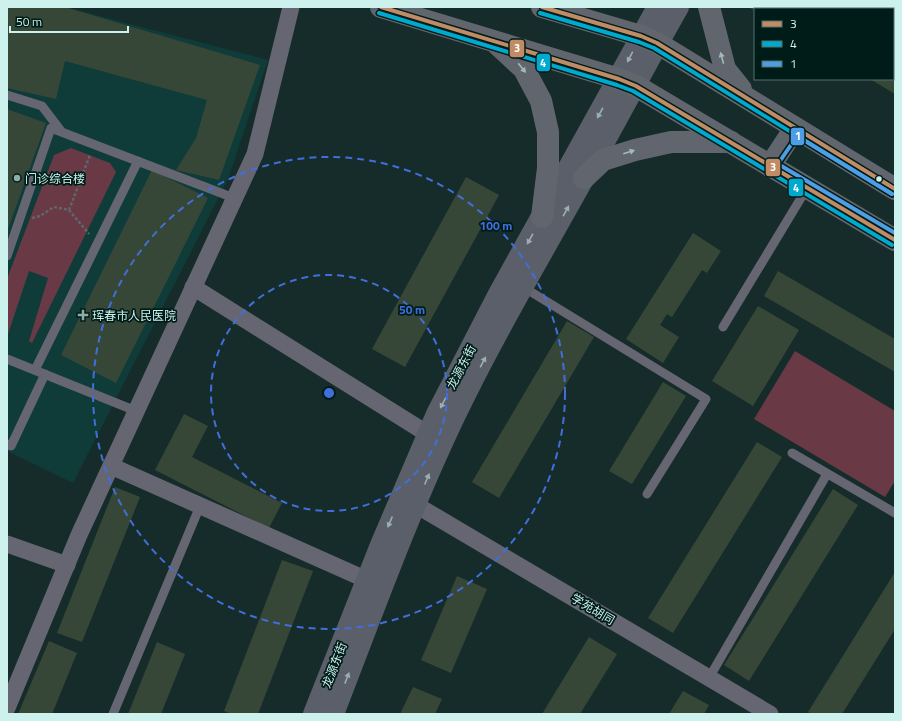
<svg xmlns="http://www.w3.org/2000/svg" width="902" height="721" viewBox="0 0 902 721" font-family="'Titillium Web','Noto Sans SC',sans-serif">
	<rect width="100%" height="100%" fill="#162c2a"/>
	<polygon fill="#0f3c39" points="7,7 65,7 268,60 228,179 73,483 7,451"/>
	<g fill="#693945">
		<polygon points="71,148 110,163 116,172 32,343 29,341 48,278 29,271 8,334 7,279 54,155"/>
		<polygon points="795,351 895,411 895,481 885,497 754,419"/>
	</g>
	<g fill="#374737">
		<polygon points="7,7 65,7 260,65 219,180 176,170 196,138 207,100 65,61 56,99 7,88"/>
		<polygon points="748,7 849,7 852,9 755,9 755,11"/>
		<polygon points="893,34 895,36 895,94 870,79 893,79"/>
		<polygon points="7,109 46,123 7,232"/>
		<polygon points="152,170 208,198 116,383 61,355"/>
		<polygon points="466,177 499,195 405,367 372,349"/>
		<polygon points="693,233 721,251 707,273 702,270 672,317 667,314 660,325 679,337 663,363 626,339"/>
		<polygon points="778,271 895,339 895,372 764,296"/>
		<polygon points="758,306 799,330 753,406 712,381"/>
		<polygon points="567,321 594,337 499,498 472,482"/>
		<polygon points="663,382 686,396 632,484 609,471"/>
		<polygon points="184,414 208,426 192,457 282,503 269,528 155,470"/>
		<polygon points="757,442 782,457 673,633 648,618"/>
		<polygon points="115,487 140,497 82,642 57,633"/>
		<polygon points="833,489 858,505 749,681 724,665"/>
		<polygon points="282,560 313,571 258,714 232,714 224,711"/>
		<polygon points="895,572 895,629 842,714 811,714 808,712"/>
		<polygon points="457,576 487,589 451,673 421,660"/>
		<polygon points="589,637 617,654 580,714 542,714"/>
		<polygon points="49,641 77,653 52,714 18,714"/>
		<polygon points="157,642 185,654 161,714 128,714"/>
		<polygon points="413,687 442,699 435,714 400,714"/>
		<polygon points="683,691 709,705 704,714 669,714"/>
	</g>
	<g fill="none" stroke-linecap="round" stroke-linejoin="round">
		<g stroke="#5f666c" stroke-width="2.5" stroke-dasharray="3 2" stroke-linecap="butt">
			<polyline points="69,210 90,155"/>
			<polyline points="32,218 40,216 54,207 69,210 89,234"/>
		</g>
		<g stroke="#666672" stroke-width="9">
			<polyline points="887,7 890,9"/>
			<polyline points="7,95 42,106 61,131"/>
			<polyline points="7,256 51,128 234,198"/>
			<polyline points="523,287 706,399 647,494"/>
			<polyline points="723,327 807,188"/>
			<polyline points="7,359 136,411"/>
			<polyline points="35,370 138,161"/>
			<polyline points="7,444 11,446 45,374"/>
			<polyline points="792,453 895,513"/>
			<polyline points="709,678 827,474"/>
			<polyline points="113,714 200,506"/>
		</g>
		<g stroke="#666672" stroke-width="17">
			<polyline points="193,287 439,441"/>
			<polyline points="111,466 367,580"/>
			<polyline points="416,505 770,714"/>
			<polyline points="7,544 67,565"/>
			<polyline points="7,708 79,535 255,154 291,7"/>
		</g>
		<g stroke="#5a5f6a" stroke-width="22">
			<polyline points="314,714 381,545 437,414 499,294 658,7"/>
			<path d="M333 714C371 616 407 516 452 421 493 335 542 253 588 170 619 116 647 61 678 7"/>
		</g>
		<g stroke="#61666e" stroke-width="22">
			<polyline points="381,7 619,79 636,86 895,240"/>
			<polyline points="542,7 641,36 657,43 895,189"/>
			<polyline points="709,7 725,69 741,89"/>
			<polyline points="498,45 524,69 541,101 548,132 548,168 542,217"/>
			<polyline points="770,166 795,128"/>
			<polyline points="584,178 603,160 635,150 671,142 731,142"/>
		</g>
		<g stroke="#001c19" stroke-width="7">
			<g id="bus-1">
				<polyline points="381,7 619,79 636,86 895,240"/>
				<polyline points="542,7 641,36 657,43 895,189"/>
			</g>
		</g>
		<g stroke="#001c19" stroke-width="7">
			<g id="bus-2">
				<polyline points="379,13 617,85 633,91 892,245"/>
				<polyline points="540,13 639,42 654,48 892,194"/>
			</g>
		</g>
		<g stroke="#001c19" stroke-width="7">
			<polyline id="bus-3" points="892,194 797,136 778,164 895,233"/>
		</g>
		<use href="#bus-1" stroke="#c18c65" stroke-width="4"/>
		<use href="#bus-2" stroke="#00a9ce" stroke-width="4"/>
		<use href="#bus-3" stroke="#4d9ee5" stroke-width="4"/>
	</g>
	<defs><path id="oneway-solid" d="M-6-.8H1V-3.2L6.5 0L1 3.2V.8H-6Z"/></defs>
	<g fill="#99afb2">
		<use href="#oneway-solid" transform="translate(630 57) rotate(117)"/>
		<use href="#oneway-solid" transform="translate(600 113) rotate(119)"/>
		<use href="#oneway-solid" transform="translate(566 211) rotate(-61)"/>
		<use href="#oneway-solid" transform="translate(530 239) rotate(119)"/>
		<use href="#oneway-solid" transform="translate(483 362) rotate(-62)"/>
		<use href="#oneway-solid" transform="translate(443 403) rotate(118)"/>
		<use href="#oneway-solid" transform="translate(427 479) rotate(-67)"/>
		<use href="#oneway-solid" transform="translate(390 522) rotate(113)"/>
		<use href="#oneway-solid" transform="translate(347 678) rotate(-69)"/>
	</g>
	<g fill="#a2b9ba">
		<use href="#oneway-solid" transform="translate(722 58) rotate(-105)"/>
		<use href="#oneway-solid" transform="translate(522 68) rotate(51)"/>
		<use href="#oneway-solid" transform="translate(629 152) rotate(-18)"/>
	</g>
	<g fill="none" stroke="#406fdc" stroke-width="2" stroke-dasharray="7 5">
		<circle cx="329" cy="393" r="118"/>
		<circle cx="329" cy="393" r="236"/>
	</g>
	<g fill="#8daca8" stroke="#001c19" stroke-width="1.5">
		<circle cx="17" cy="178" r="4"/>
		<path d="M81 309h4v4h4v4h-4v4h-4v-4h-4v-4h4z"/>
	</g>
	<circle fill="#cdf1ec" stroke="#001c19" stroke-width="1.5" cx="879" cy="179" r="3.5"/>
	<g text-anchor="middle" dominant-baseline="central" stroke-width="3.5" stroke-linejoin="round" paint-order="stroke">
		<g font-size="12" fill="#cdf1ec" stroke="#001c19" text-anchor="start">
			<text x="25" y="178">门诊综合楼</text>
			<text x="92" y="315">珲春市人民医院</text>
		</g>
		<g font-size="12" fill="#cdf1ec" stroke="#001c19">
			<text transform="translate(461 367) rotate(-62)">龙源东街</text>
			<text transform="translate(593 609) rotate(31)">学苑胡同</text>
			<text transform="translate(334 665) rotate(-69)">龙源东街</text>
		</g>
	</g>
	<circle cx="329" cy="393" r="6" fill="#406fdc" stroke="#001c19" stroke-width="2"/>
	<g font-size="12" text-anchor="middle" font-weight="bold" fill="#406fdc" stroke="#001c19" stroke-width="3.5" stroke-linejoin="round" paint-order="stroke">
		<text x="496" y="230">100 m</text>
		<text x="412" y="314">50 m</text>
	</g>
	<g stroke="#001c19" stroke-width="1.5">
		<rect x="509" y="39" width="16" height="19" rx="4" fill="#c18c65"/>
		<rect x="536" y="53" width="15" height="19" rx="4" fill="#00a9ce"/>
		<rect x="790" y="127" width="15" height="19" rx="4" fill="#4d9ee5"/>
		<rect x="765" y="158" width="16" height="19" rx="4" fill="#c18c65"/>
		<rect x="788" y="178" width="16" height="19" rx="4" fill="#00a9ce"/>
	</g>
	<g font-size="11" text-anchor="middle" font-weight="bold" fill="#fff">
		<text x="517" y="52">3</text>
		<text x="543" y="67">4</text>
		<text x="798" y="140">1</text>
		<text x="773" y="171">3</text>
		<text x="796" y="192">4</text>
	</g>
	<rect width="902" height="721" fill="none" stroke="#cdf1ec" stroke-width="16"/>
	<rect x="754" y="8" width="140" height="72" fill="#001c19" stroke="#52716d"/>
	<rect x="762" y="21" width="20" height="6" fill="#c18c65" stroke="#52716d"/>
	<text x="790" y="28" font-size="12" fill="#cdf1ec">3</text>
	<rect x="762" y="41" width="20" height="6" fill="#00a9ce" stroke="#52716d"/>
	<text x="790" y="48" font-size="12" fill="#cdf1ec">4</text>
	<rect x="762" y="61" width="20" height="6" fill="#4d9ee5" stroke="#52716d"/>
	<text x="790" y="68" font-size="12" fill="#cdf1ec">1</text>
	<path d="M10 26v6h118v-6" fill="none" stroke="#cdf1ec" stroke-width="2"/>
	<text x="16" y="26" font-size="12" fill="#cdf1ec" stroke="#001c19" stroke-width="3" paint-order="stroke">50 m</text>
</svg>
